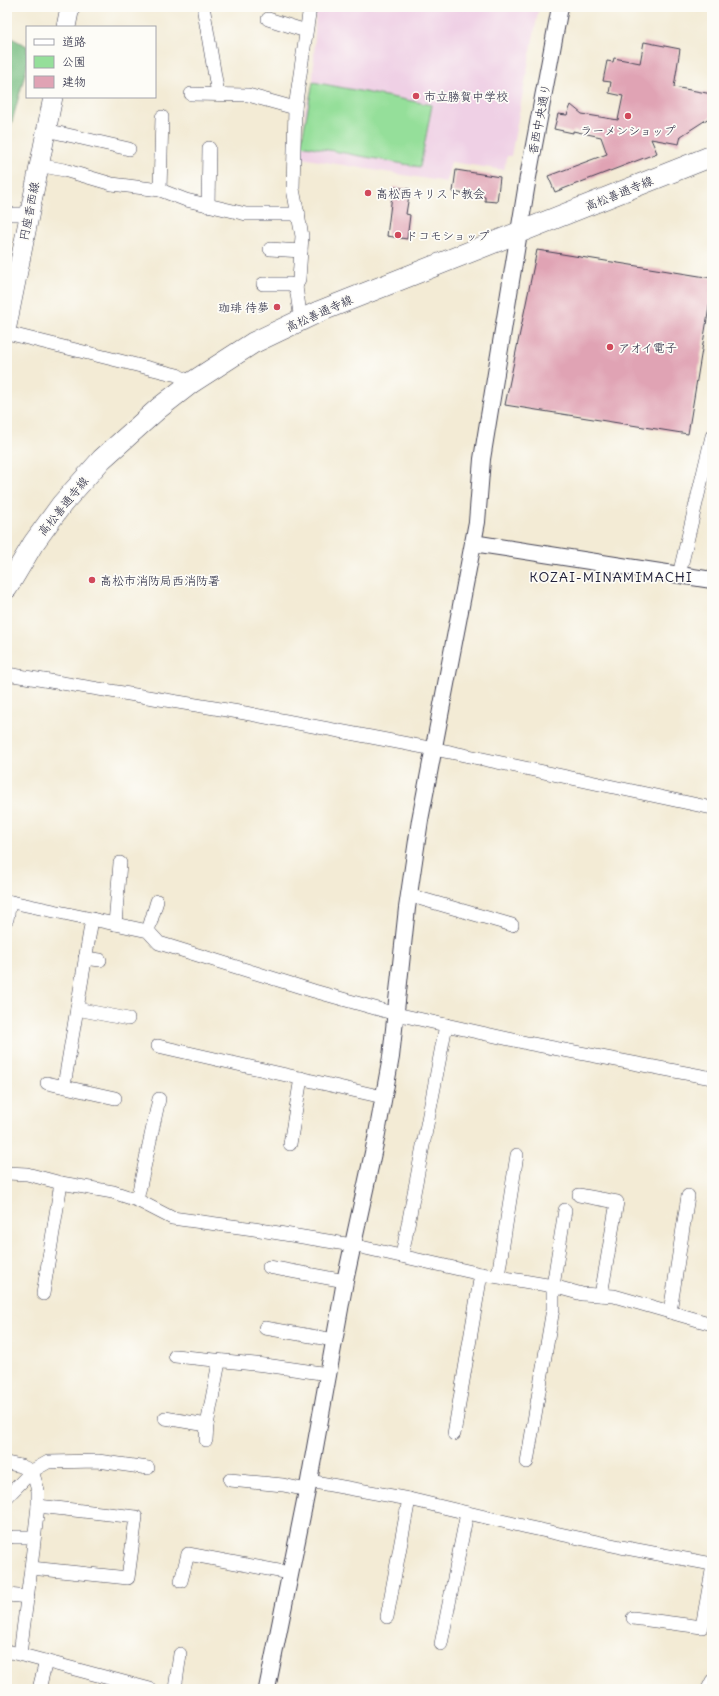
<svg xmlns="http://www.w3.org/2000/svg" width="719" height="1696" viewBox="0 0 719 1696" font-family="Delius,'Klee One',sans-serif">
	<rect width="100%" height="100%" fill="#fdfcf7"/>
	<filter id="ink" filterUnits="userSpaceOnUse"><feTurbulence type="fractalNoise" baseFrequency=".025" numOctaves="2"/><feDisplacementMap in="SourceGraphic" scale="8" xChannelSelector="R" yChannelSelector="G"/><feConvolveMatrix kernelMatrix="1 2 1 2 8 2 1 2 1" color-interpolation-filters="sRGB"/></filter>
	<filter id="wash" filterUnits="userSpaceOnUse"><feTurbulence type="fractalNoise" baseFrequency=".012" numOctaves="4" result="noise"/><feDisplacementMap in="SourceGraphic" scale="16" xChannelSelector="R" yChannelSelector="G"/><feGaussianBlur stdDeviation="0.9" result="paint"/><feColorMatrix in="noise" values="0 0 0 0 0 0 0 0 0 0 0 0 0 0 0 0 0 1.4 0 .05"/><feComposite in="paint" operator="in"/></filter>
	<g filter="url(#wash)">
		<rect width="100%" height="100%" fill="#f3ebd5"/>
		<polygon fill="#efd0e5" points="316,7 539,7 511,156 507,156 504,170 451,162 446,182 301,158 305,110 313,82"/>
		<polygon fill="#95df9a" stroke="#5c806a" points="313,82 432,105 420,167 301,145"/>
		<polygon fill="#78be82" stroke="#4d705e" points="7,36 27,46 27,66 10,129 7,128"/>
		<g id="blocks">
			<g fill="#e0a3b4">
				<polygon points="644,42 680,49 674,87 712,94 712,116 681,136 679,144 651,139 657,153 555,192 548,176 607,154 601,137 573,131 573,133 554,129 558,114 567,115 571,105 582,114 618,120 623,96 609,93 611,82 603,81 607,61 613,62 614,58 640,63"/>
				<polygon points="456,170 500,177 497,202 485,201 485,197 453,192"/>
				<polygon points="393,187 410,189 406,214 410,215 407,239 387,236"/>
				<polygon points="537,250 712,278 712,289 688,434 505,405"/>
			</g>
		</g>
	</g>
	<g filter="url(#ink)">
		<use href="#blocks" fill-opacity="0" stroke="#414052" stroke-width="1"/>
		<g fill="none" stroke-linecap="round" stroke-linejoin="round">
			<g stroke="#414052" stroke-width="14">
				<g id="minor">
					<polyline points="204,12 218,94"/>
					<polyline points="268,19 306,31"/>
					<polyline points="191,94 248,95 295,108"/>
					<polyline points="46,130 129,149"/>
					<polyline points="38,165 64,170 112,184 160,190 186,200 246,214 299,214"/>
					<polyline points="160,190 162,117"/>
					<polyline points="208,206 209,148"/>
					<polyline points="7,214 29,214"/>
					<polyline points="270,249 301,251"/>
					<polyline points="263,284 290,284 296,287"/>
					<polyline points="301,320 296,287 299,279 302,236 293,189 295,108 310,7"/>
					<polyline points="7,333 177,375 191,383"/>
					<polyline points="679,575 712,436"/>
					<polyline points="7,674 245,713 450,752 712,808"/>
					<polyline points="408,895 512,925"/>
					<polyline points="7,901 148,931 159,943 314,991 396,1014 527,1043 712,1078"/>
					<polyline points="7,919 10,902"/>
					<polyline points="115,924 120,863"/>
					<polyline points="148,931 157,901"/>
					<polyline points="85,958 100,960"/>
					<polyline points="77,1009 128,1019"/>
					<polyline points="158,1046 383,1097"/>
					<polyline points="47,1083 115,1098"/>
					<polyline points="64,1086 92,919"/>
					<polyline points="290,1144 301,1078"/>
					<polyline points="7,1173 27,1174 61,1183 113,1192 137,1200 172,1218 254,1229 352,1245 481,1274 553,1286 582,1294 614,1296 712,1324"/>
					<polyline points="579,1195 617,1202 601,1295"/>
					<polyline points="137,1200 159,1099"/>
					<polyline points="402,1256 446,1025"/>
					<polyline points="269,1267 345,1281"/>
					<polyline points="498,1276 517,1155"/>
					<polyline points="43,1294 61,1183"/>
					<polyline points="670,1312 688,1196"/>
					<polyline points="265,1328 334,1340"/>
					<polyline points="175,1356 265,1365 328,1374"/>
					<polyline points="165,1418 207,1425"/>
					<polyline points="454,1434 481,1274"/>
					<polyline points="206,1440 207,1425 219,1362"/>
					<polyline points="527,1462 553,1309 553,1286 565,1210"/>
					<polyline points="7,1463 21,1466 32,1471 48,1462 98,1461 148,1468"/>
					<polyline points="230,1480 283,1485 307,1490"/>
					<polyline points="309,1481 409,1499 527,1527 621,1547 712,1564"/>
					<polyline points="7,1497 32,1471 38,1490 38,1506 31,1568 20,1654"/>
					<polyline points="14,1537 34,1537"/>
					<polyline points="31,1568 128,1578 136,1517 38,1506"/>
					<polyline points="181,1581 188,1554 289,1573"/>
					<polyline points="8,1595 28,1597"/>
					<polyline points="387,1617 409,1499"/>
					<polyline points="633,1618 702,1627 712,1571"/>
					<polyline points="441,1644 467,1513"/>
					<polyline points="7,1651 150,1689"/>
					<polyline points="39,1689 46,1661"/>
					<polyline points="175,1689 180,1654"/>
					<polyline points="708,1689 712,1681"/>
				</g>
			</g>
			<g stroke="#414052" stroke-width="18">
				<g id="tertiary">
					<polyline points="473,543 712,580"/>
					<polyline points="267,1689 309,1481 345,1281 376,1139 391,1057 407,908 420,820 477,522 482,459 528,177 560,7"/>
				</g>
			</g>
			<g stroke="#414052" stroke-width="20">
				<g id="secondary">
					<polyline points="66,27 70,7"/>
					<polyline points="7,326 53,97"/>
				</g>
			</g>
			<g stroke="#414052" stroke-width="22">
				<polyline id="primary" points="7,588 33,544 62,504 102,459 159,408 191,383 253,343 318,312 712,156"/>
			</g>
			<use href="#minor" stroke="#fff" stroke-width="13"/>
			<use href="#tertiary" stroke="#fff" stroke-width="16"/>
			<use href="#secondary" stroke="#fff" stroke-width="19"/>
			<use href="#primary" stroke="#fff" stroke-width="21"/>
		</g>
	</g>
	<g fill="#d1495b" stroke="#fdfcf7" stroke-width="1.5">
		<circle cx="416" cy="96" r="4"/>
		<circle cx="628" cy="116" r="4"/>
		<circle cx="368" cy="193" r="4"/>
		<circle cx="398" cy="235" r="4"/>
		<circle cx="277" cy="307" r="4"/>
		<circle cx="610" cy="347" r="4"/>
		<circle cx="92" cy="580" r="4"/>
	</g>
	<g text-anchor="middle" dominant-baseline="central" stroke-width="3.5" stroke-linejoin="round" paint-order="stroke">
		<g font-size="12" fill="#22223b" stroke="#fdfcf7" text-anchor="start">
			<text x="424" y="96">市立勝賀中学校</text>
			<text x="628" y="130" text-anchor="middle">ラーメンショップ</text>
			<text x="376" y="193">高松西キリスト教会</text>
			<text x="406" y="235">ドコモショップ</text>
			<text x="269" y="307" text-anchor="end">珈琲 待夢</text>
			<text x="618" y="347">アオイ電子</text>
			<text x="100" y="580">高松市消防局西消防署</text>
		</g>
		<g font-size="12" fill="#22223b" stroke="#fdfcf7">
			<text transform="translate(539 119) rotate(-79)">香西中央通り</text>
			<text transform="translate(619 193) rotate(-22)">高松善通寺線</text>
			<text transform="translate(29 211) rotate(-79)">円座香西線</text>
			<text transform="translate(319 313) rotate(-24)">高松善通寺線</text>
			<text transform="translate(63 506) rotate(-51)">高松善通寺線</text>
		</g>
		<g font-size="14" letter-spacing="1" fill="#22223b" stroke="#fdfcf7">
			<text x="611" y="577">KOZAI-MINAMIMACHI</text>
		</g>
	</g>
	<rect width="719" height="1696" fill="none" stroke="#fdfcf7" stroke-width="24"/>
	<rect x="26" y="26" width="130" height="72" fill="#fdfcf7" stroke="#a5a5ac"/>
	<rect x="34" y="39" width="20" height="6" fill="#ffffff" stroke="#a5a5ac"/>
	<text x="62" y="46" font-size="12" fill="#22223b">道路</text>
	<rect x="34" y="56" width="20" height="12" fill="#95df9a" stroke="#a5a5ac"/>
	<text x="62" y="66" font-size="12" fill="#22223b">公園</text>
	<rect x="34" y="76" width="20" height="12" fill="#e0a3b4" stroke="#a5a5ac"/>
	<text x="62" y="86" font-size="12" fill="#22223b">建物</text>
</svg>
